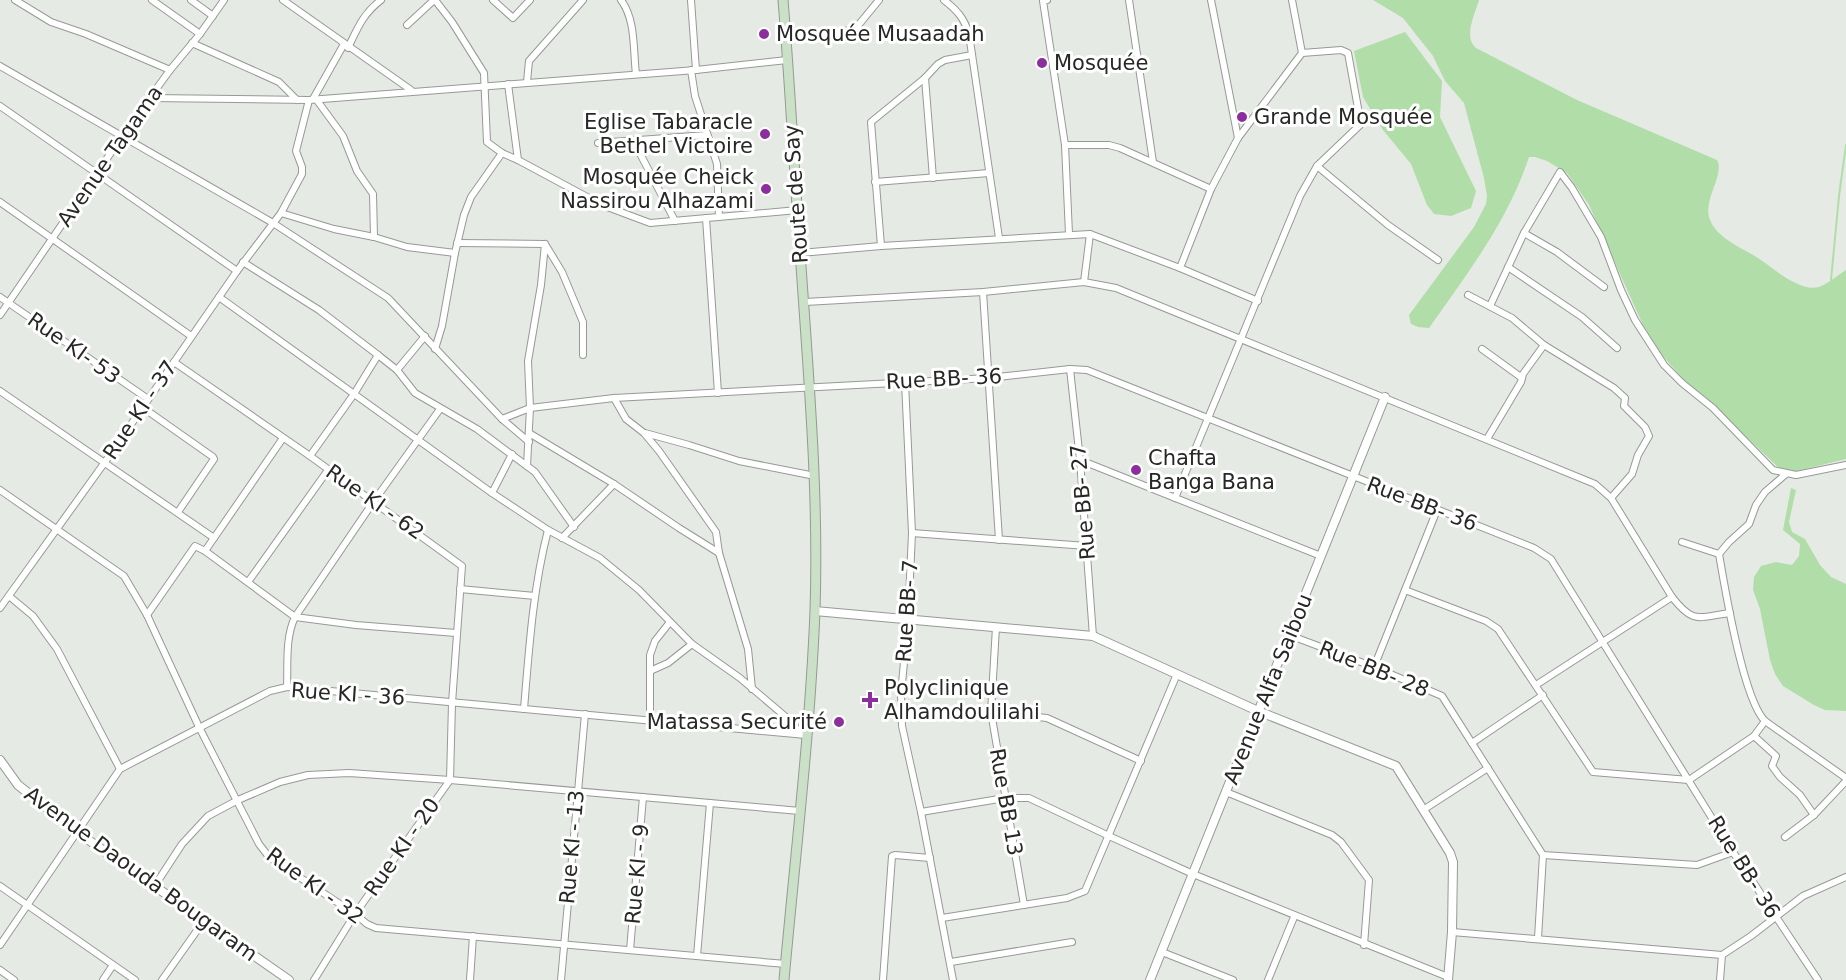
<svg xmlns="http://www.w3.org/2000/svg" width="1846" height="980" viewBox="0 0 1846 980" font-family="'DejaVu Sans',sans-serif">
	<rect width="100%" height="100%" fill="#e5eae5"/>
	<g fill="#b0dda8">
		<path d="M1373 0H1479C1475 14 1463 37 1476 48L1577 100 1717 160C1725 174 1704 198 1709 217 1715 238 1741 247 1758 258 1773 268 1799 292 1819 287 1828 284 1838 275 1846 270V459L1793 472 1780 469 1710 402 1693 390 1661 354 1643 325 1589 205 1567 173 1547 161 1535 157H1529C1508 221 1467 274 1429 328L1418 327 1411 324 1409 315 1474 227 1486 204 1487 196 1484 178 1464 103 1445 81 1433 56 1403 18Z"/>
		<polygon points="1405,32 1442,81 1440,117 1476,191 1471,208 1451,216 1434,214 1427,205 1411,164 1383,130 1363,97 1354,51"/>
		<polygon points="1791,488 1796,490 1789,522 1792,532 1805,539 1820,565 1831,577 1846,584 1846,711 1825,710 1814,705 1783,686 1775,674 1770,660 1760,609 1753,590 1754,577 1761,566 1776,562 1792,565 1799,556 1800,544 1783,530"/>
	</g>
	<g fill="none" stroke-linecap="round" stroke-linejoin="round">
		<polyline stroke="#b0dda8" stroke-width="2" points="1831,280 1839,196 1846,145"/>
		<g stroke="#969a95" stroke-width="8">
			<g id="minor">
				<polyline points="15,0 51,22 86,34 170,70"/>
				<polyline points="152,0 200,34"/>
				<polyline points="191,0 213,16"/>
				<polyline points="283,0 411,90"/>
				<polyline points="435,0 452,22 484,73 487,142 502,153 518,160 508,84"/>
				<polyline points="493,0 513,18 530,0"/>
				<path d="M621 0C636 20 633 50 636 74"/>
				<polyline points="691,0 696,70"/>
				<path d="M944 0C957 10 964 18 969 34L999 238"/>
				<polyline points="1047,0 1043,1 1065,145 1069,234"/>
				<polyline points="1129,0 1153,162"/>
				<polyline points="1211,0 1238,138"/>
				<polyline points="407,25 434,0"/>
				<polyline points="786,36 852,30 856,28 879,0"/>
				<polyline points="192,43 279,82 297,100"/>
				<path d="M348 48C358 27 363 14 381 0"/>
				<polyline points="0,66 273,223 388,298 502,419 529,442"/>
				<polyline points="691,70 695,96 717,164 719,217"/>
				<polyline points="925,78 933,178"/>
				<polyline points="527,82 529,61 583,0"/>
				<polyline points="150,98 309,100 696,70 787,60"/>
				<polyline points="313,99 344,44"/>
				<polyline points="316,99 343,136 357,171 373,194 374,237"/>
				<polyline points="0,106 237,271"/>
				<polyline points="633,140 675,221"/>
				<polyline points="598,143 707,135"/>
				<polyline points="1065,145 1109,145 1120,148 1211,189"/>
				<polyline points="518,160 602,205 650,223 798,210"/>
				<polyline points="1317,166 1388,225 1438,260"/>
				<polyline points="875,182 989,173"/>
				<polyline points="0,202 191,336"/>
				<polyline points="281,213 334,229 374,237 407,247 455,253"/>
				<polyline points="706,218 718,393"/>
				<polyline points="1524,233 1557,252 1604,287"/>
				<polyline points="457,243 545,244 541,285 528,361 530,408 527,466"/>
				<polyline points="545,244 562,272 583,322 583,355"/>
				<polyline points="881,246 871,122 925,78 938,64 945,60 972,55"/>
				<polyline points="800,253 881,246 1090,234 1180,268 1258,301"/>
				<polyline points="243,262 319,310 378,355 354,394 310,456"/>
				<polyline points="1508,267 1582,317 1617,348"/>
				<polyline points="1180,268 1211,189 1238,138 1302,53 1292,0"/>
				<polyline points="1084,282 1090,234"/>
				<polyline points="983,292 999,540"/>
				<polyline points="1468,295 1512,318 1544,345 1614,388 1625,398 1624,406 1645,427 1649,436 1638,455 1632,474 1611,498"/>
				<polyline points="0,297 148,399"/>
				<polyline points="219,297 492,493 548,530 600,558 639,590 692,644 740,678 793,723 800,734"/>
				<path d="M805 302 983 292 1084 282 1116 288 1595 484 1611 498 1672 597C1694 625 1698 617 1730 613"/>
				<polyline points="1490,306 1524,233 1560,172 1572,188 1601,237 1621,290 1635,320 1664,365 1682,383 1713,408 1773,470 1796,475 1846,465"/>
				<polyline points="0,315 123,135 170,70 200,34 224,0"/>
				<polyline points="435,349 442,326 455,253 464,215 471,197 502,153"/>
				<polyline points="1482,349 1522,378"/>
				<polyline points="378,355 397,370 425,336"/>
				<polyline points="174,362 310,456 462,566 452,703 450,780 355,914 314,980"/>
				<polyline points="1070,369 1080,460 1093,636"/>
				<polyline points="397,370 415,393 477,429 535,472 574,527"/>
				<polyline points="905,382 912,533 908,620 901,694 902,726 921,812 953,980"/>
				<polyline points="0,391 214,538"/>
				<polyline points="614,398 626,419 644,433 659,451 716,532 719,553 748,649 752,689"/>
				<polyline points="142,407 213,457 214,459 178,512"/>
				<polyline points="502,419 530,408 614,398 989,378 1070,369 1087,370 1534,548 1551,559 1733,852 1818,980"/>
				<polyline points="529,433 614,484 679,528 719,553"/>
				<polyline points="645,433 689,445 739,461 815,476"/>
				<polyline points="1487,439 1521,382 1523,374 1544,345"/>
				<polyline points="1080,460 1321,556"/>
				<polyline points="0,490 124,576 147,615 199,727 259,844 269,857 355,914 367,924 376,928 786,964"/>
				<polyline points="492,493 512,454"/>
				<polyline points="1175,498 1300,196 1317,166 1360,125 1360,119 1348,53 1341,50 1302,53"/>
				<polyline points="912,533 1087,546"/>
				<polyline points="562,538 614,484"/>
				<path d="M1682 542 1719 554C1725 589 1743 699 1765 721L1846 778"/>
				<polyline points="205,551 283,438"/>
				<polyline points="1719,554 1729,542 1749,524 1756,505 1765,492 1786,474"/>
				<polyline points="248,582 328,470"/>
				<polyline points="460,589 535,596"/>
				<polyline points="1405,590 1486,621 1498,629 1593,772 1689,780 1754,736"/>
				<polyline points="9,596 33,616 57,649 120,769"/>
				<polyline points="0,608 105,462 237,271 281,213 302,174 302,167 296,151 309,100"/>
				<polyline points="147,615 195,546 205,551 295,617 356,625 456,633"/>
				<polyline points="996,627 991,712 1024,905"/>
				<polyline points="1289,635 1374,667 1442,696 1543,855 1697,865 1733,852"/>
				<polyline points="1374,667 1437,510"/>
				<polyline points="650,671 668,663 692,644"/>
				<polyline points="1536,685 1672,597"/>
				<path d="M287 687C288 664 285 638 295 617L374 501 440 409"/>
				<path d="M524 709C529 649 533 588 548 530"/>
				<polyline points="991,712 1047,718 1141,761"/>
				<polyline points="650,720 650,655 655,641 670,622"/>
				<polyline points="1765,721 1754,736 1776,756 1772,766 1780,777 1800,795 1814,815 1846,781"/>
				<polyline points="1472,743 1543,695"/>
				<polyline points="1226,792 1332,835 1341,842 1369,880 1364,945"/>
				<polyline points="1423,810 1488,768"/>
				<polyline points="921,812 1005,798 1029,798 1109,836 1193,874 1448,977"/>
				<polyline points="1785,837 1814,815"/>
				<polyline points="0,886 135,980"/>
				<polyline points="154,887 182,844 208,816 238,800 280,782 308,775 349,773 450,780 800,811"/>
				<polyline points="942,918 1067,898 1085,891 1177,674"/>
				<polyline points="1452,932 1722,955 1751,936 1803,896 1846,877"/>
				<polyline points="1538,938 1543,855"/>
				<polyline points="0,945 120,769 270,691 287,687 806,735"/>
				<polyline points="630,950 643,797"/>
				<polyline points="1162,952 1233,980"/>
				<polyline points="697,956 710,803"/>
				<polyline points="951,962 1072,942"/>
				<polyline points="0,970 14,980"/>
				<polyline points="103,980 113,965"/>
				<polyline points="162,980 203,922"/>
				<polyline points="470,980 473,936"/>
				<polyline points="561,980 585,714"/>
				<polyline points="883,980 892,856 895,855 930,858"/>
				<polyline points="1268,980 1294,917"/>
				<polyline points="1720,980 1722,955"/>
			</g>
		</g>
		<g stroke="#969a95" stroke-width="10">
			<g id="tertiary">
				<polyline points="815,611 1093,636 1258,711 1396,766 1450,853 1453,862 1452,932 1448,980"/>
				<polyline points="0,760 18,785 77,832 289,980"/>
				<polyline points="1150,980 1385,397"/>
			</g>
		</g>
		<g stroke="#969a95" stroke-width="11">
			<path id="secondary" d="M783 0C790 84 794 167 800 251 808 371 819 491 815 611 810 734 795 857 784 980"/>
		</g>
		<use href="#minor" stroke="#fff" stroke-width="6"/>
		<use href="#tertiary" stroke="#fff" stroke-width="8"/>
		<use href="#secondary" stroke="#cbe1c7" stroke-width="9"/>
	</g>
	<g fill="#8a2f9b" stroke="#fff" stroke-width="2">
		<circle cx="764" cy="34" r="6"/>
		<circle cx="1042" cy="63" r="6"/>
		<circle cx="1242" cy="117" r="6"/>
		<circle cx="765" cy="134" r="6"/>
		<circle cx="766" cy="189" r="6"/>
		<circle cx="1136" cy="470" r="6"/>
		<path d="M867 691h6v6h6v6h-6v6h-6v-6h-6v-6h6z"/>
		<circle cx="839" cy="722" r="6"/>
	</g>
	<g text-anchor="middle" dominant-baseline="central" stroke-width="6" stroke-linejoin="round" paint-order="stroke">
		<g font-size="21" fill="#272826" stroke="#fff" text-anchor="start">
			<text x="776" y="34">Mosquée Musaadah</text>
			<text x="1054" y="63">Mosquée</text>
			<text x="1254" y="117">Grande Mosquée</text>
			<text x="753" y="122" text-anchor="end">Eglise Tabaracle<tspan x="753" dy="24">Bethel Victoire</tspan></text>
			<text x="754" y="177" text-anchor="end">Mosquée Cheick<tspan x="754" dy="24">Nassirou Alhazami</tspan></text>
			<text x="1148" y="458">Chafta<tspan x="1148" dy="24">Banga Bana</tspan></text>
			<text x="884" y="688">Polyclinique<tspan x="884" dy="24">Alhamdoulilahi</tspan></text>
			<text x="827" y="722" text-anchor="end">Matassa Securité</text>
		</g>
		<g font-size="21" fill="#272826" stroke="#fff">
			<text transform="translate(110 156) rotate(-55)">Avenue Tagama</text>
			<text transform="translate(796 194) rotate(-94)">Route de Say</text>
			<text transform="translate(74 348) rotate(35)">Rue KI- 53</text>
			<text transform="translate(944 379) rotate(-3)">Rue BB- 36</text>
			<text transform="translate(140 410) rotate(-56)">Rue KI - 37</text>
			<text transform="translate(375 502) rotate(35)">Rue KI - 62</text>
			<text transform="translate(1083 502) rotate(-95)">Rue BB- 27</text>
			<text transform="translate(1422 504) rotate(21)">Rue BB- 36</text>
			<text transform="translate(907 611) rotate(-86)">Rue BB- 7</text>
			<text transform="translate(1374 669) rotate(22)">Rue BB- 28</text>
			<text transform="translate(1268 689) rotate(-68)">Avenue Alfa Saibou</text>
			<text transform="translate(348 694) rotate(4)">Rue KI - 36</text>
			<text transform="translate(1006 802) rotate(80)">Rue BB 13</text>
			<text transform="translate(402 847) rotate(-55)">Rue KI - 20</text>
			<text transform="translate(572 847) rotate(-85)">Rue KI - 13</text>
			<text transform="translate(1744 867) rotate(58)">Rue BB- 36</text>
			<text transform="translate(141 874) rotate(36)">Avenue Daouda Bougaram</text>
			<text transform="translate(637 874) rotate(-85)">Rue KI - 9</text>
			<text transform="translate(315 886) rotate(36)">Rue KI - 32</text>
		</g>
	</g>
</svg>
